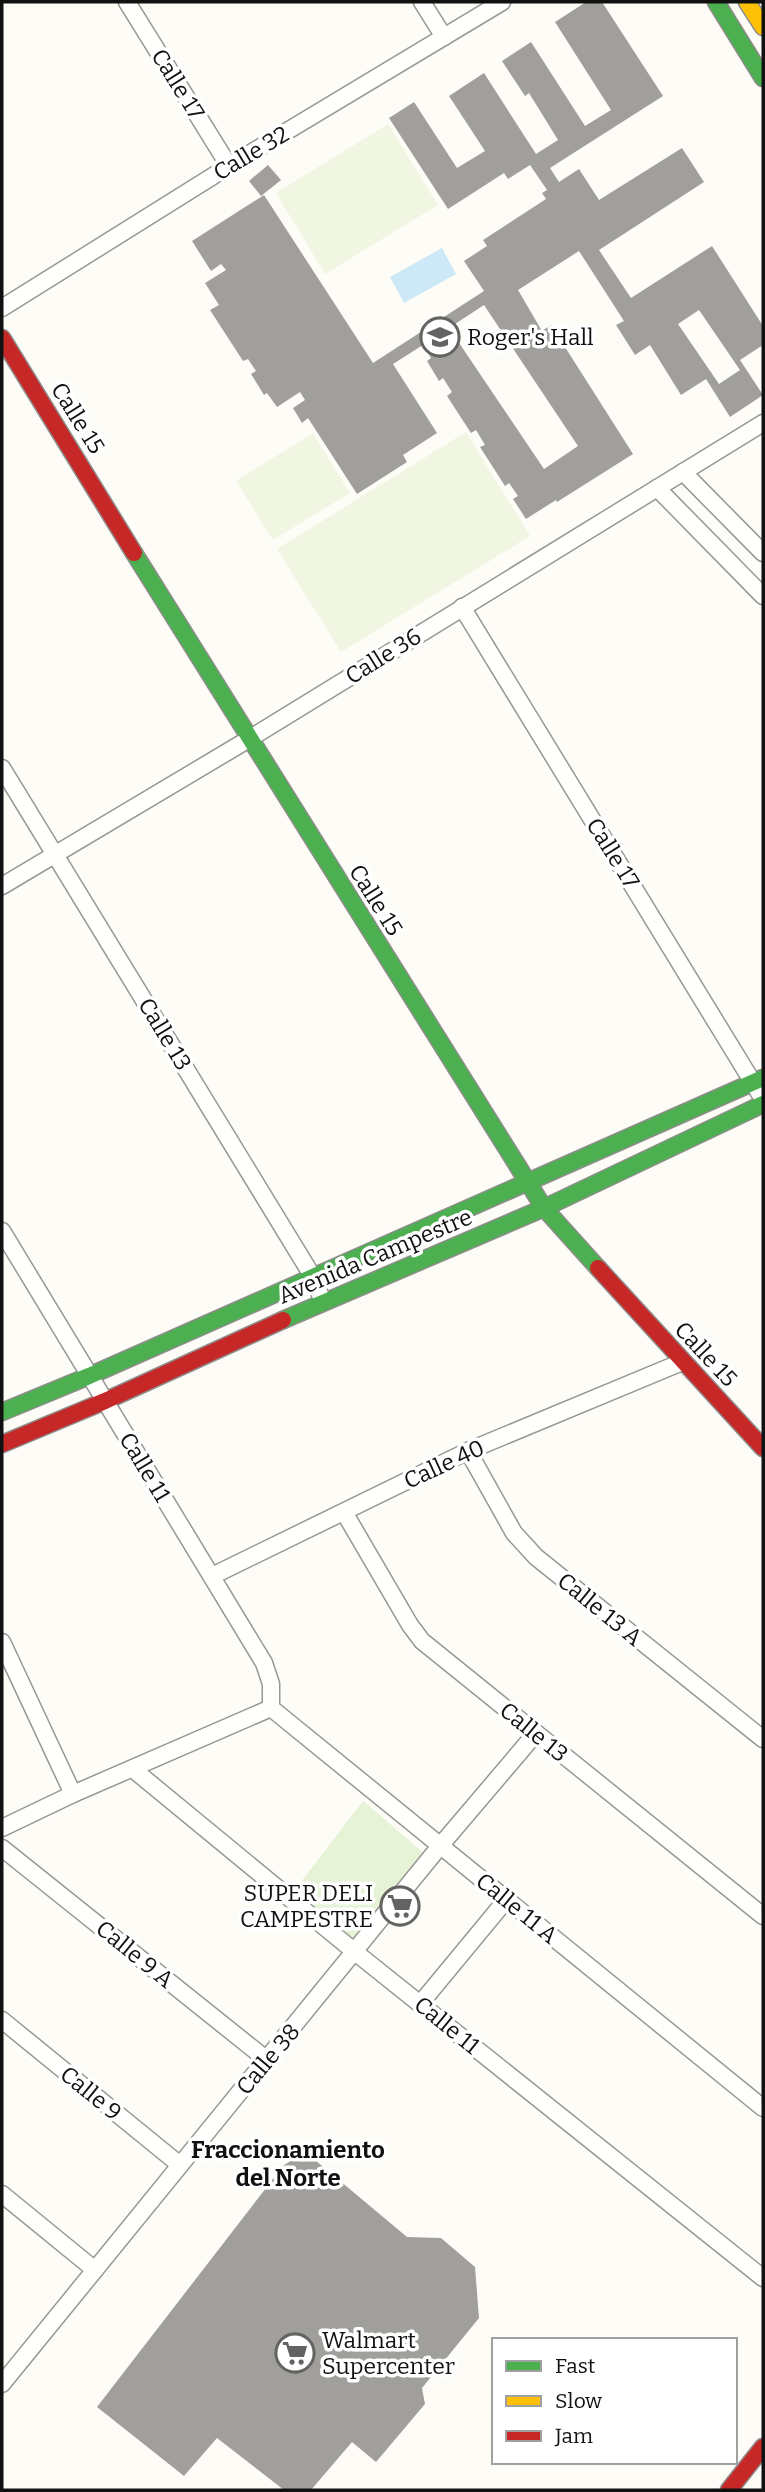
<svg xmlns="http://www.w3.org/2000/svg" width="765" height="2492" viewBox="0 0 765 2492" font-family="Bitter,serif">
	<rect width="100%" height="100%" fill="#fdfcf7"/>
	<polygon fill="#e7f3d7" points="363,1801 426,1855 355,1941 294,1891"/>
	<g fill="#f0f6e1">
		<polygon points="388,124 438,205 325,274 276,193"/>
		<polygon points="466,432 530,536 341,652 277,549"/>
		<polygon points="313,433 350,493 273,540 236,481"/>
	</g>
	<polygon fill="#cde8f7" points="442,248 456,274 404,303 390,277"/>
	<g fill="#a19f9c" fill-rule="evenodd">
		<path d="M586 2H602L663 96 550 168 559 182 579 169 599 200 682 148 704 182 599 250 631 298 712 246 763 326V345L740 360 763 395 730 417 706 379 681 395 650 345 635 355 616 325 624 321 579 251 518 290 542 331 551 325 633 454 557 502 556 500 526 519 513 499 518 496 509 483 505 486 480 447 485 445 476 430 471 433 447 396 452 392 443 378 439 381 427 361 431 358 423 345 393 364 437 433 403 455 407 462 357 494 308 418 302 423 293 408 305 400 300 392 277 407 267 393 264 395 251 374 256 371 248 359 243 361 210 310 219 305 205 283 226 270 221 264 211 271 192 241 264 195 373 363 484 291 464 261 487 246 483 240 546 199 542 193 547 190 530 165 508 179 504 173 448 209 389 118 414 102 457 168 485 151 449 96 484 73 536 154 558 140 529 93 525 96 502 61 531 42 585 126 611 110 555 22ZM484 305 578 446 544 469 449 328ZM699 310 740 370 719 384 678 324Z"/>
		<polygon points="268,165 281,180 261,196 249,181"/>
		<polygon points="299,2155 309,2155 407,2237 441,2238 475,2267 479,2318 422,2388 425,2404 376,2462 352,2442 311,2490 284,2490 217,2438 184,2476 97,2407 283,2166"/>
	</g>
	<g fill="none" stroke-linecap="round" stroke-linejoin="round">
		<g stroke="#979795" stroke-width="19">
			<g id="street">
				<polyline points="127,2 229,166"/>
				<polyline points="422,2 444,37"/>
				<polyline points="2,308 229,166 502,2"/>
				<polyline points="683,472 763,553"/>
				<polyline points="657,488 763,596"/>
				<polyline points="462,607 763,1099"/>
				<polyline points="2,768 313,1277 323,1302"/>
				<polyline points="2,886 249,739 763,423"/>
				<polyline points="2,1231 264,1663 271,1684 271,1708"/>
				<polyline points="468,1451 514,1533 536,1557 763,1739"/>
				<polyline points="344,1512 410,1625 422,1641 763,1916"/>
				<polyline points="212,1576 468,1451 682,1362"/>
				<polyline points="2,1642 73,1794"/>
				<polyline points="271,1708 763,2108"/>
				<polyline points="134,1770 355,1952 763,2278"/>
				<polyline points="2,1828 73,1794 271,1708"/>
				<polyline points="2,1848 267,2060"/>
				<polyline points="420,2004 506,1900"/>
				<polyline points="2,2020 180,2165"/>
				<polyline points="2,2194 95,2270"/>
				<polyline points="2,2384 440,1846 536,1733"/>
			</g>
		</g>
		<g stroke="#8e8d8b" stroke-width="19">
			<g id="fast">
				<polyline points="716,2 763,78"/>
				<polyline points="134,553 544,1208 598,1268"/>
				<polyline points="283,1320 544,1208 763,1104"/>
				<polyline points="2,1412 89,1376 763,1078"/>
			</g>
		</g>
		<g stroke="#8e8d8b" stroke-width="19">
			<polyline id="slow" points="747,2 763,27"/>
		</g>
		<g stroke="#8e8d8b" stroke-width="19">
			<g id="jam">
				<polyline points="2,338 134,553"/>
				<polyline points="598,1268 763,1448"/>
				<polyline points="2,1444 105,1401 283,1320"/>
				<polyline points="729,2490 763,2447"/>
			</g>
		</g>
		<use href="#street" stroke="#fffffe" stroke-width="16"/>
		<use href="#fast" stroke="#4caf50" stroke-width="16"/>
		<use href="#slow" stroke="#ffc107" stroke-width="16"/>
		<use href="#jam" stroke="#c62828" stroke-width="16"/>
	</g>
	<defs>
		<g id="school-ring" transform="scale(2.0125)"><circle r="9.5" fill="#fff" stroke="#646362" stroke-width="1.5"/><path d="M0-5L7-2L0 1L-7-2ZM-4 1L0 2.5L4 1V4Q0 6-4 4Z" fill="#646362"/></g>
		<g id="supermarket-ring" transform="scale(2.0125)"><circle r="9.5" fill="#fff" stroke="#646362" stroke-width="1.5"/><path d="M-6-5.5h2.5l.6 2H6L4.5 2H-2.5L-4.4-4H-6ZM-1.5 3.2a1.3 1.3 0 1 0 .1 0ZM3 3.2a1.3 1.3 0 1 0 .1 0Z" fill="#646362"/></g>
	</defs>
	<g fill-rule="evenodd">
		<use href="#school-ring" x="440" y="337"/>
		<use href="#supermarket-ring" x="400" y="1906"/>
		<use href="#supermarket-ring" x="295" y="2353"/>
	</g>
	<g text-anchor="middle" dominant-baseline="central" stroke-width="7" stroke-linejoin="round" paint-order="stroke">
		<g font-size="23" fill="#111" stroke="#fff">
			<text transform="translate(178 84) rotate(58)">Calle 17</text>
			<text transform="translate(251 153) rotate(-31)">Calle 32</text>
			<text transform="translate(78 418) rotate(58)">Calle 15</text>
			<text transform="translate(383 656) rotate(-32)">Calle 36</text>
			<text transform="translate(613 853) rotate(58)">Calle 17</text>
			<text transform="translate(376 900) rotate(58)">Calle 15</text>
			<text transform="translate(165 1034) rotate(59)">Calle 13</text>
			<text transform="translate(375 1256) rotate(-23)">Avenida Campestre</text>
			<text transform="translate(706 1354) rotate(47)">Calle 15</text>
			<text transform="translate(444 1464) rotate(-25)">Calle 40</text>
			<text transform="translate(145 1467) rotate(59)">Calle 11</text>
			<text transform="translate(600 1609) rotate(39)">Calle 13 A</text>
			<text transform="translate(534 1732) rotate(39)">Calle 13</text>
			<text transform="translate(517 1908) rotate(39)">Calle 11 A</text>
			<text transform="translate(135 1954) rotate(39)">Calle 9 A</text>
			<text transform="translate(447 2025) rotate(39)">Calle 11</text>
			<text transform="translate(268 2059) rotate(-50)">Calle 38</text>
			<text transform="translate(91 2093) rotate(39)">Calle 9</text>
		</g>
		<g font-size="23" fill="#111" stroke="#fff" text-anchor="start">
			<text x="467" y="337">Roger's Hall</text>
			<text x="373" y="1893" text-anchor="end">SUPER DELI<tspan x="373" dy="26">CAMPESTRE</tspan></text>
			<text x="322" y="2340">Walmart<tspan x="322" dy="26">Supercenter</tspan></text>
		</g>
		<g font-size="24" font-weight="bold" fill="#111" stroke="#fff">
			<text x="288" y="2150">Fraccionamiento<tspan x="288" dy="28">del Norte</tspan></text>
		</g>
	</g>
	<rect width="765" height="2492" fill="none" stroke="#111111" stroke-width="7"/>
	<rect x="492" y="2338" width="245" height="126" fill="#ffffff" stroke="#a0a0a0" stroke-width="2"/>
	<rect x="506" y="2361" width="35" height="10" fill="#4caf50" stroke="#a0a0a0" stroke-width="2"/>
	<text x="555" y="2373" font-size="21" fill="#111111">Fast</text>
	<rect x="506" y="2396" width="35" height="10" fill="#ffc107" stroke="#a0a0a0" stroke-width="2"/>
	<text x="555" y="2408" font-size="21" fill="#111111">Slow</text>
	<rect x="506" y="2431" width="35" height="10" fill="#c62828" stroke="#a0a0a0" stroke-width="2"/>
	<text x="555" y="2443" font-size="21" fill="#111111">Jam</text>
</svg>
